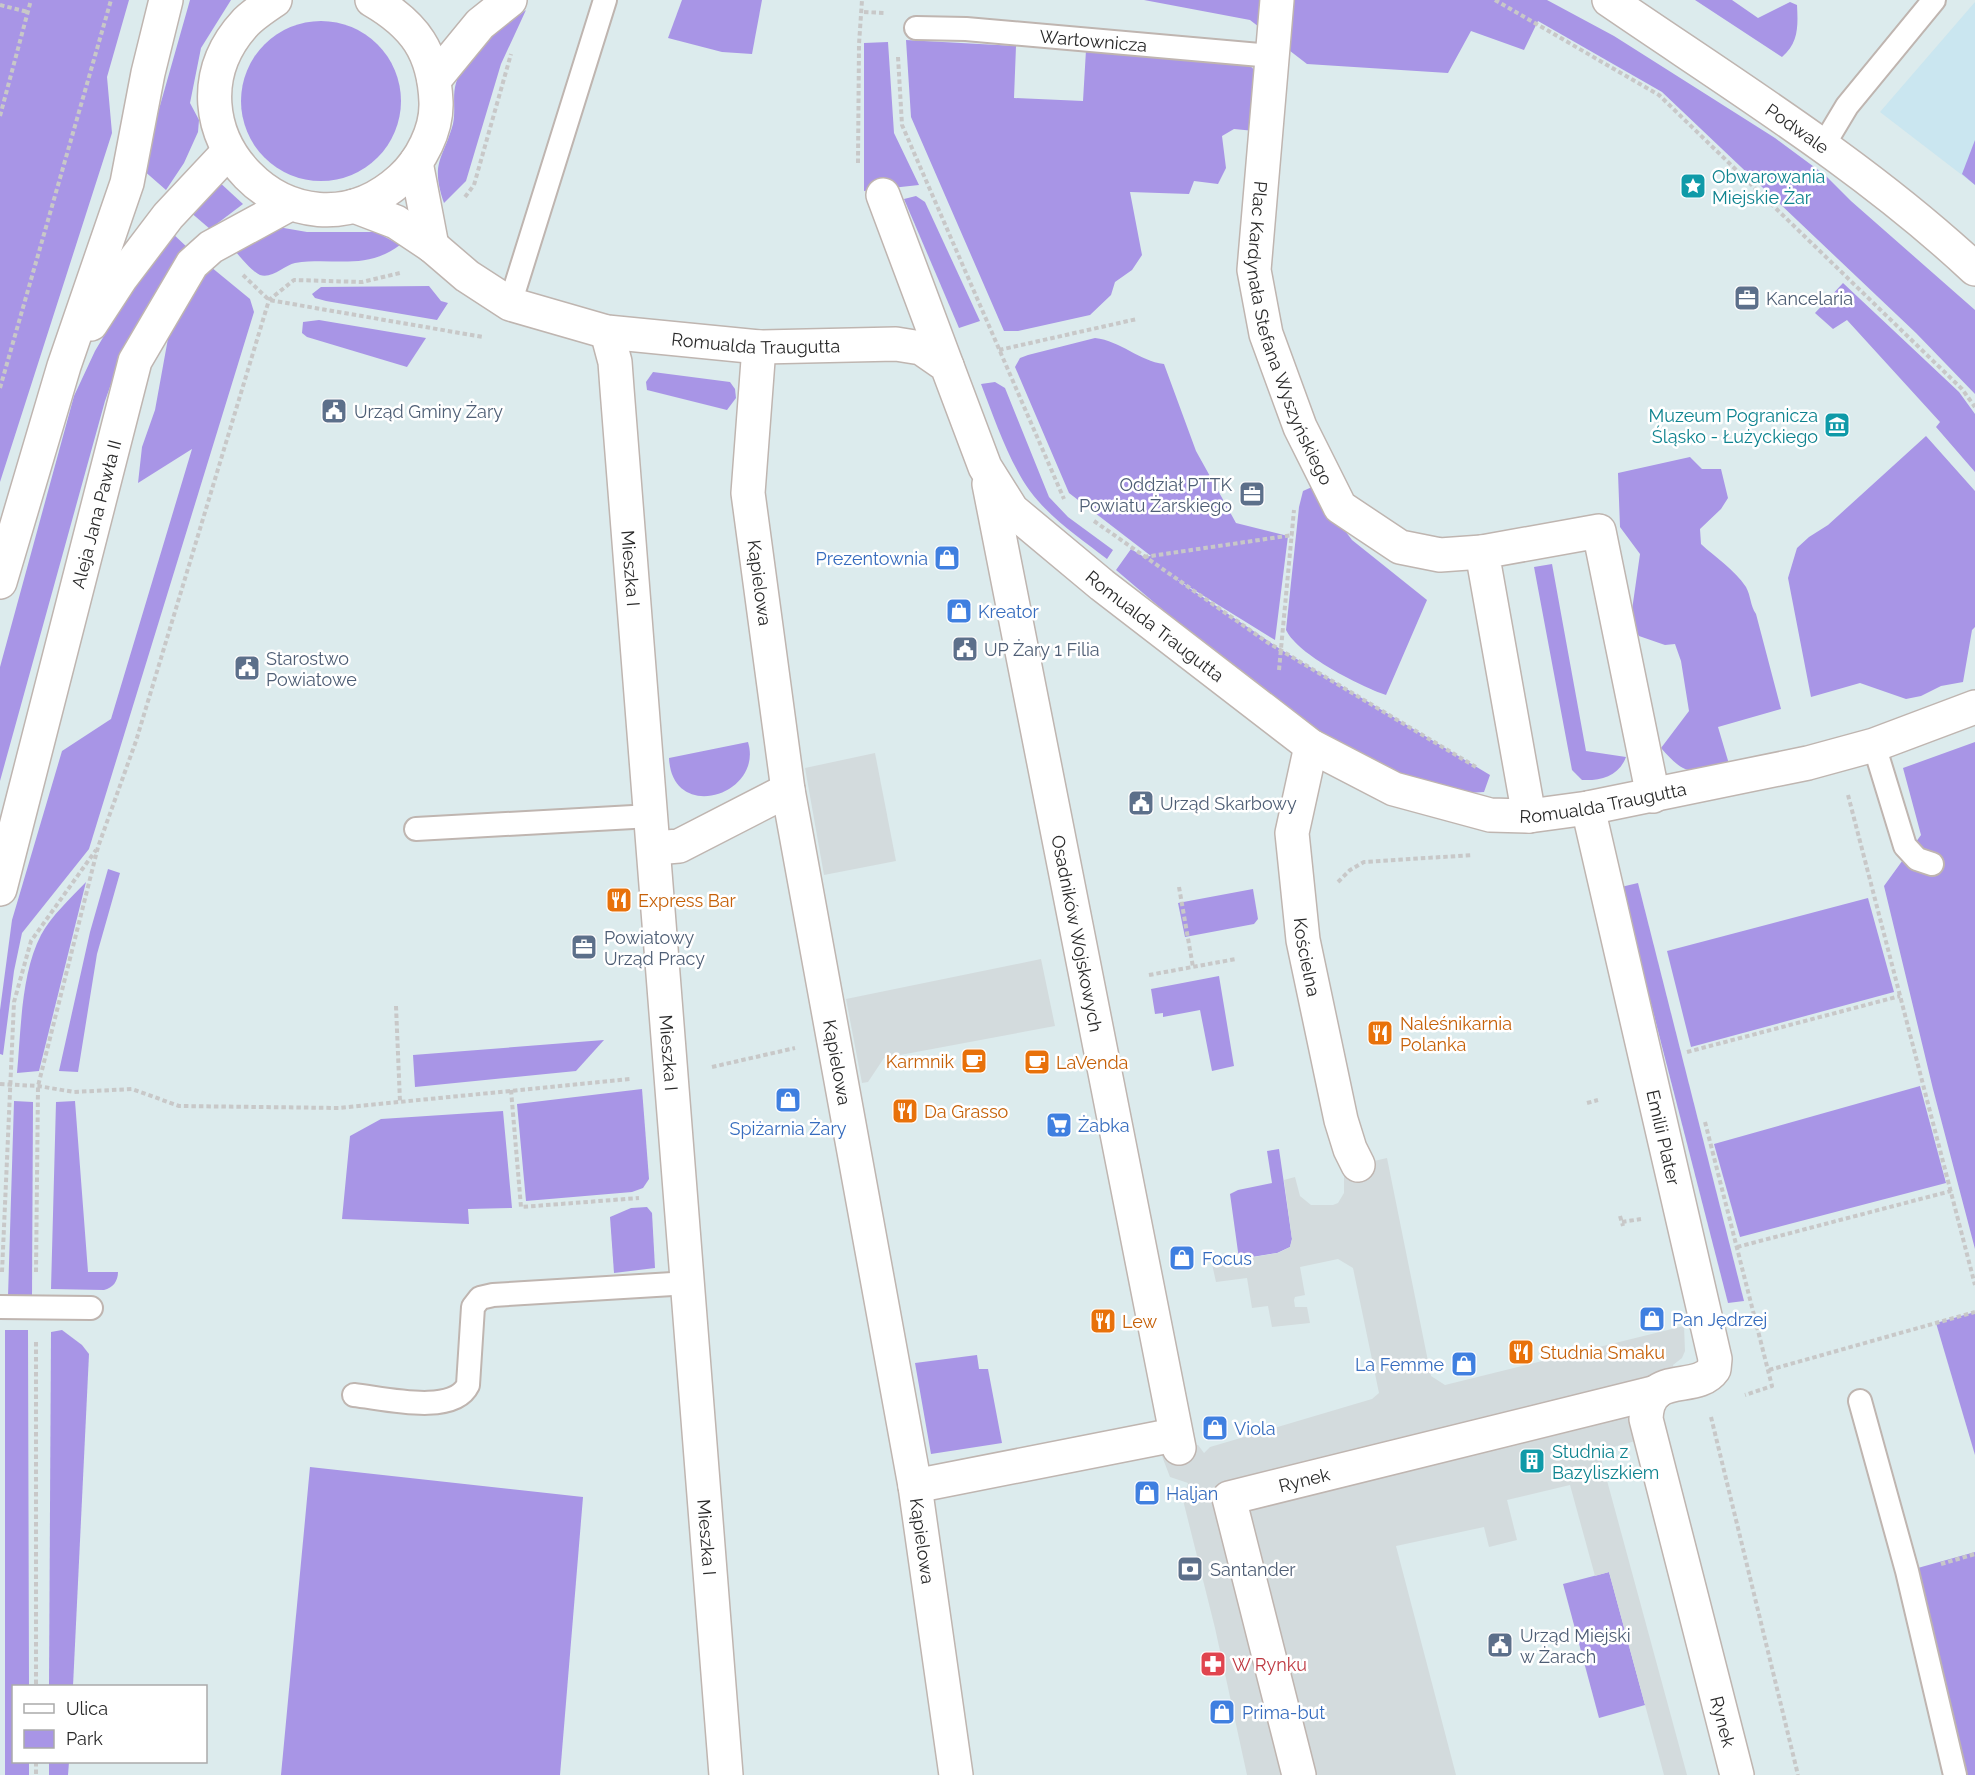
<svg xmlns="http://www.w3.org/2000/svg" width="1975" height="1775" viewBox="0 0 1975 1775" font-family="Raleway,sans-serif">
	<rect width="100%" height="100%" fill="#dcebed"/>
	<polygon fill="#cae6f0" points="1975,2 1975,185 1880,112"/>
	<g fill="#a895e6">
		<polygon points="0,0 129,0 107,77 112,133 0,482"/>
		<polygon points="190,0 231,0 201,48 190,103 199,120 198,132 184,163 166,190 142,169"/>
		<polygon points="682,0 762,0 752,54 722,52 668,38"/>
		<polygon points="1144,0 1547,0 1614,36 1775,138 1825,175 1851,201 1975,310 1975,394 1916,333 1662,92 1538,21 1524,50 1471,31 1448,73 1307,64 1250,20"/>
		<path d="M1695 0H1732L1758 18 1790 2 1797 5C1798 25 1799 43 1782 57Z"/>
		<path d="M526 10 501 64 466 181 444 203C430 162 443 160 453 124 456 110 452 96 456 83 466 51 501 30 526 10Z"/>
		<circle cx="321" cy="101" r="80"/>
		<polygon points="906,40 1016,46 1014,98 1083,101 1086,50 1249,65 1259,74 1265,132 1234,129 1222,136 1226,168 1218,184 1194,181 1189,194 1130,192 1142,255 1132,270 1115,282 1111,295 1090,315 1018,331 1004,331 911,117"/>
		<polygon points="888,42 894,133 919,185 864,191 864,43"/>
		<polygon points="1975,140 1975,185 1962,174"/>
		<polygon points="217,180 243,204 210,229 189,211"/>
		<polygon points="916,196 925,202 980,321 959,328 904,199"/>
		<path d="M278 227 307 232H376L400 245C365 271 334 257 295 263 285 265 272 279 260 275 251 271 240 256 233 249Z"/>
		<polygon points="171,232 189,249 153,296 126,342 105,401 0,781 0,667 74,396 95,351 130,292"/>
		<polygon points="211,267 250,299 254,312 89,849 22,933 14,971 3,1055 0,1054 0,1010 12,920 62,751 111,719 192,449 138,483 142,447 155,410 171,322"/>
		<polygon points="1843,283 1959,392 1975,414 1975,472 1936,427 1940,422 1847,320 1833,329 1815,313"/>
		<polygon points="429,286 441,301 448,303 437,320 326,301 315,298 312,294 321,287"/>
		<polygon points="319,320 426,338 407,367 307,337 302,333 303,322"/>
		<path d="M1095 338C1121 341 1139 361 1164 364L1196 451 1236 523 1288 536 1275 640 1170 575 1280 649 1490 775 1484 792 1467 793 1406 779 1332 744 1204 645 1116 570 1131 549 1144 557 1151 556 1069 493 1015 367 1020 358 1028 355Z"/>
		<polygon points="653,372 730,382 735,389 736,398 727,410 647,390 646,382"/>
		<path d="M995 382 1005 388 1049 497 1068 517 1113 550 1107 559C1080 538 1050 518 1030 491 1009 462 994 418 981 384Z"/>
		<polygon points="1926,436 1975,491 1975,627 1972,630 1963,682 1941,686 1921,696 1906,699 1860,683 1811,697 1788,578 1797,548 1809,537 1828,525"/>
		<path d="M1690 457 1702 469H1721L1728 498 1721 509 1700 529 1701 544C1716 558 1734 569 1746 587 1751 596 1750 605 1756 614L1781 709 1718 727 1729 764C1693 773 1687 778 1661 748L1689 711 1681 661 1675 644 1665 645 1639 636 1633 627 1632 610 1640 554 1620 527 1618 473Z"/>
		<path d="M1312 487 1352 540 1427 600 1386 695C1360 686 1298 655 1286 630L1299 507 1303 491Z"/>
		<path d="M1552 564 1586 751 1626 757C1619 776 1601 781 1582 780L1572 770 1534 567Z"/>
		<path d="M748 742C764 795 672 824 669 758Z"/>
		<polygon points="1975,742 1975,1249 1933,1089 1884,886 1921,835 1903,768"/>
		<polygon points="108,869 120,873 97,954 78,1072 59,1071 90,932"/>
		<path d="M86 882 39 1071 17 1073C21 1031 21 973 41 935 51 916 71 898 86 882Z"/>
		<polygon points="1638,883 1744,1301 1728,1303 1621,887"/>
		<polygon points="1253,889 1258,919 1254,924 1185,937 1178,903"/>
		<polygon points="1868,898 1894,992 1691,1047 1667,951"/>
		<polygon points="1219,976 1234,1066 1212,1071 1200,1010 1163,1017 1163,1013 1155,1014 1151,989"/>
		<polygon points="604,1040 576,1071 415,1087 413,1055"/>
		<polygon points="1920,1086 1946,1183 1740,1237 1714,1144"/>
		<polygon points="642,1089 649,1179 643,1188 632,1192 526,1201 517,1104"/>
		<polygon points="14,1101 33,1102 32,1298 8,1297"/>
		<path d="M75 1101 88 1272H118C118 1281 113 1288 104 1290L51 1289 56 1102Z"/>
		<polygon points="503,1111 512,1208 468,1209 469,1224 342,1219 350,1136 381,1119"/>
		<polygon points="1279,1149 1292,1239 1290,1247 1277,1253 1239,1259 1230,1194 1238,1190 1272,1183 1267,1151"/>
		<polygon points="647,1207 652,1213 655,1268 614,1273 610,1217 631,1208"/>
		<polygon points="1975,1312 1975,1455 1936,1323"/>
		<polygon points="5,1330 28,1330 29,1686 14,1686 14,1762 29,1762 29,1775 5,1775"/>
		<polygon points="62,1330 82,1345 89,1354 73,1686 49,1686 51,1332"/>
		<polygon points="977,1355 979,1369 988,1369 1002,1443 931,1454 915,1363"/>
		<polygon points="310,1467 583,1497 560,1775 281,1775"/>
		<polygon points="1975,1552 1975,1775 1955,1775 1907,1571"/>
		<polygon points="1609,1572 1645,1705 1599,1718 1563,1584"/>
		<polygon points="49,1762 69,1762 68,1775 49,1775"/>
	</g>
	<g fill="#d3dbdd">
		<polygon points="875,753 896,861 824,875 805,768"/>
		<polygon points="1041,959 1055,1026 884,1058 868,1082 862,1083 846,999"/>
		<polygon points="1387,1158 1431,1376 1445,1385 1684,1326 1685,1351 1682,1358 1673,1365 1677,1383 1650,1437 1599,1451 1687,1775 1664,1775 1609,1572 1595,1576 1570,1485 1507,1500 1517,1540 1489,1547 1484,1527 1396,1546 1456,1775 1247,1775 1215,1628 1183,1500 1188,1483 1170,1477 1160,1451 1198,1445 1204,1453 1210,1447 1372,1399 1379,1393 1353,1268 1338,1259 1300,1267 1305,1295 1295,1297 1294,1300 1295,1307 1307,1307 1310,1323 1272,1327 1268,1306 1252,1308 1247,1278 1216,1282 1212,1264 1278,1253 1290,1247 1292,1239 1284,1180 1295,1177 1300,1196 1311,1205 1333,1205 1338,1203 1344,1193 1344,1168"/>
	</g>
	<g fill="none" stroke-linecap="round" stroke-linejoin="round">
		<g stroke="#bfb5b0" stroke-width="26">
			<g id="service">
				<path id="s1" d="M916 28 966 29 1272 56"/>
				<polyline points="1823,146 1847,106 1934,0"/>
				<polyline points="510,304 605,0"/>
				<polyline points="1874,745 1905,846 1917,859 1932,864"/>
				<polyline points="416,829 651,816"/>
				<polyline points="0,1307 91,1308"/>
				<path d="M354 1395C383 1398 453 1416 468 1385L473 1307 480 1298 493 1295 689 1283"/>
				<polyline points="1860,1401 1907,1571 1955,1775"/>
			</g>
		</g>
		<g stroke="#bfb5b0" stroke-width="36">
			<g id="pedestrian">
				<path id="s2" d="M1299 1775 1229 1498 1657 1392"/>
			</g>
		</g>
		<g stroke="#bfb5b0" stroke-width="36">
			<g id="minor">
				<path id="s3" d="M1277 0 1254 270 1266 334 1300 427 1340 507 1400 547 1440 555 1482 552"/>
				<path id="s4" d="M1609 0C1733 85 1865 166 1975 269"/>
				<polyline points="416,162 432,246"/>
				<polyline points="883,195 947,366"/>
				<path id="s5" d="M354 206 396 222 432 246 467 276 510 304 607 332 759 347 896 344 921 348 947 366 985 467 1012 510 1102 585 1311 746 1394 789 1490 815 1529 816 1588 808 1808 763 1874 745 1975 707"/>
				<path id="s6" d="M607 332 615 362 617 389 726 1775"/>
				<path id="s7" d="M759 347 748 493 788 790 915 1486 956 1775"/>
				<path id="s8" d="M989 484 1179 1448"/>
				<path id="s9" d="M1311 746 1292 833 1303 940 1341 1120 1350 1149 1358 1165"/>
				<path id="s10" d="M1588 808 1715 1359 1714 1369C1696 1395 1648 1368 1646 1419L1737 1775"/>
				<polyline points="1529,816 1482,552 1599,531 1653,796"/>
				<polyline points="655,848 679,846 788,790"/>
				<polyline points="915,1486 1174,1435"/>
			</g>
		</g>
		<g stroke="#bfb5b0" stroke-width="36">
			<g id="tertiary">
				<path d="M275 0C266 6 254 14 246 22 150 125 295 275 401 179 421 161 437 130 436 102 434 52 415 25 372 0"/>
				<polyline points="434,80 480,24 510,0"/>
				<polyline points="91,324 121,278 168,216 228,152"/>
				<polyline points="0,582 64,366 127,183 148,73 166,0"/>
				<path id="s11" d="M0 889 135 361 192 264 211 247 290 204"/>
			</g>
		</g>
		<g stroke="#c8c8c8" stroke-width="4" stroke-dasharray="4.5 3" stroke-linecap="butt">
			<polyline points="1495,0 1659,95 1962,389 1975,407"/>
			<polyline points="0,5 28,12"/>
			<polyline points="864,12 884,13"/>
			<polyline points="898,57 902,125 1064,499"/>
			<polyline points="0,116 31,0"/>
			<polyline points="858,163 859,44 862,0"/>
			<polyline points="465,197 474,185 511,54"/>
			<polyline points="243,275 269,300 483,337"/>
			<polyline points="999,350 1137,319"/>
			<polyline points="0,388 111,0"/>
			<polyline points="1094,521 1267,642 1476,767"/>
			<polyline points="1144,557 1293,535"/>
			<polyline points="1279,670 1294,510"/>
			<polyline points="1848,795 1975,1285"/>
			<polyline points="1338,882 1350,870 1364,862 1473,855"/>
			<polyline points="1179,887 1193,967"/>
			<polyline points="1149,975 1236,959"/>
			<polyline points="396,1006 400,1102"/>
			<polyline points="1687,1052 1900,996"/>
			<polyline points="712,1067 795,1048"/>
			<polyline points="0,1084 38,1086 74,1092 132,1089 179,1106 339,1108 630,1079"/>
			<polyline points="511,1090 521,1207 639,1198"/>
			<polyline points="1587,1103 1598,1100"/>
			<polyline points="1705,1122 1772,1386 1745,1395"/>
			<polyline points="1620,1216 1623,1226"/>
			<polyline points="1622,1222 1641,1219"/>
			<polyline points="1737,1247 1951,1191"/>
			<polyline points="2,1272 14,1002 31,941 96,850"/>
			<polyline points="36,1272 38,1086 98,847 136,741 269,300 294,280 362,282 400,273"/>
			<polyline points="36,1342 36,1686"/>
			<polyline points="1769,1370 1975,1312"/>
			<polyline points="1711,1417 1798,1775"/>
			<polyline points="1941,1564 1975,1554"/>
			<polyline points="36,1762 36,1775"/>
		</g>
		<use href="#service" stroke="#fff" stroke-width="22"/>
		<use href="#pedestrian" stroke="#fff" stroke-width="33"/>
		<use href="#minor" stroke="#fff" stroke-width="33"/>
		<use href="#tertiary" stroke="#fff" stroke-width="33"/>
	</g>
	<defs>
		<g id="sight-square" transform="scale(1.35)"><rect x="-9" y="-9" width="18" height="18" rx="4" fill="#0f9aa8" stroke="#fff"/><path d="M0-6L1.8-2.2L6-1.7L2.9 1.2L3.7 5.4L0 3.3L-3.7 5.4L-2.9 1.2L-6-1.7L-1.8-2.2Z" fill="#fff"/></g>
		<g id="office-square" transform="scale(1.35)"><rect x="-9" y="-9" width="18" height="18" rx="4" fill="#5c6f8a" stroke="#fff"/><path d="M-6-3h4V-5.5h4V-3h4V5H-6ZM-1-4.5V-3h2v-1.5ZM-6 0V1H6V0Z" fill="#fff"/></g>
		<g id="civic-square" transform="scale(1.35)"><rect x="-9" y="-9" width="18" height="18" rx="4" fill="#5c6f8a" stroke="#fff"/><path d="M-.6-6.5H3V-4.5H.6V-3L4-1V1h2V6H-6V1h2V-1L-.6-3ZM-1.2 2.5V6h2.4V2.5Z" fill="#fff"/></g>
		<g id="museum-square" transform="scale(1.35)"><rect x="-9" y="-9" width="18" height="18" rx="4" fill="#0f9aa8" stroke="#fff"/><path d="M0-6L6-3V-2H-6V-3ZM-5-1h2V3h-2ZM-1-1h2V3h-2ZM3-1h2V3H3ZM-6 4H6V6H-6Z" fill="#fff"/></g>
		<g id="shop-square" transform="scale(1.35)"><rect x="-9" y="-9" width="18" height="18" rx="4" fill="#3f7fe0" stroke="#fff"/><path d="M-5-2.5h2.3a2.7 3.5 0 0 1 5.4 0H5L5.5 6h-11ZM-1.5-2.5h3a1.5 2.3 0 0 0-3 0Z" fill="#fff"/></g>
		<g id="restaurant-square" transform="scale(1.35)"><rect x="-9" y="-9" width="18" height="18" rx="4" fill="#e8710a" stroke="#fff"/><path d="M-5-6h1v4h1v-4h1v4h1v-4h1v5L-1.5 .5V6h-2V.5L-5-1ZM5-6V6H3V1.5H1.5Q1.5-4 5-6Z" fill="#fff"/></g>
		<g id="cafe-square" transform="scale(1.35)"><rect x="-9" y="-9" width="18" height="18" rx="4" fill="#e8710a" stroke="#fff"/><path d="M-5.5-4.5H6V0H3Q3 3.5 0 3.5H-2.5Q-5.5 3.5-5.5 0ZM3-3.2v2h1.7v-2ZM-6 4.5H4V6H-6Z" fill="#fff"/></g>
		<g id="supermarket-square" transform="scale(1.35)"><rect x="-9" y="-9" width="18" height="18" rx="4" fill="#3f7fe0" stroke="#fff"/><path d="M-6-5.5h2.5l.6 2H6L4.5 2H-2.5L-4.4-4H-6ZM-1.5 3.2a1.3 1.3 0 1 0 .1 0ZM3 3.2a1.3 1.3 0 1 0 .1 0Z" fill="#fff"/></g>
		<g id="building-square" transform="scale(1.35)"><rect x="-9" y="-9" width="18" height="18" rx="4" fill="#0f9aa8" stroke="#fff"/><path d="M-4-6H4V6H1V3H-1V6H-4ZM-2.5-4.3h1.7v1.8h-1.7ZM.8-4.3h1.7v1.8H.8ZM-2.5-1h1.7V.8h-1.7ZM.8-1h1.7V.8H.8Z" fill="#fff"/></g>
		<g id="bank-square" transform="scale(1.35)"><rect x="-9" y="-9" width="18" height="18" rx="4" fill="#5c6f8a" stroke="#fff"/><path d="M-6-4H6V4H-6ZM0-2.3a2.3 2.3 0 1 0 0 4.6a2.3 2.3 0 1 0 0-4.6Z" fill="#fff"/></g>
		<g id="pharmacy-square" transform="scale(1.35)"><rect x="-9" y="-9" width="18" height="18" rx="4" fill="#e0444e" stroke="#fff"/><path d="M-2-6h4v4h4v4h-4v4h-4v-4h-4v-4h4Z" fill="#fff"/></g>
	</defs>
	<g fill-rule="evenodd">
		<use href="#sight-square" x="1693" y="186"/>
		<use href="#office-square" x="1747" y="298"/>
		<use href="#civic-square" x="334" y="411"/>
		<use href="#museum-square" x="1837" y="425"/>
		<use href="#office-square" x="1252" y="494"/>
		<use href="#shop-square" x="947" y="558"/>
		<use href="#shop-square" x="959" y="611"/>
		<use href="#civic-square" x="965" y="649"/>
		<use href="#civic-square" x="247" y="668"/>
		<use href="#civic-square" x="1141" y="803"/>
		<use href="#restaurant-square" x="619" y="900"/>
		<use href="#office-square" x="584" y="947"/>
		<use href="#restaurant-square" x="1380" y="1033"/>
		<use href="#cafe-square" x="974" y="1061"/>
		<use href="#cafe-square" x="1037" y="1062"/>
		<use href="#shop-square" x="788" y="1100"/>
		<use href="#restaurant-square" x="905" y="1111"/>
		<use href="#supermarket-square" x="1059" y="1125"/>
		<use href="#shop-square" x="1182" y="1258"/>
		<use href="#shop-square" x="1652" y="1319"/>
		<use href="#restaurant-square" x="1103" y="1321"/>
		<use href="#restaurant-square" x="1521" y="1352"/>
		<use href="#shop-square" x="1464" y="1364"/>
		<use href="#shop-square" x="1215" y="1428"/>
		<use href="#building-square" x="1532" y="1461"/>
		<use href="#shop-square" x="1147" y="1493"/>
		<use href="#bank-square" x="1190" y="1569"/>
		<use href="#civic-square" x="1500" y="1645"/>
		<use href="#pharmacy-square" x="1213" y="1664"/>
		<use href="#shop-square" x="1222" y="1712"/>
	</g>
	<g text-anchor="middle" dominant-baseline="central" stroke-width="5" stroke-linejoin="round" paint-order="stroke">
		<g font-size="18" fill="#2a2a2a" stroke="#fff">
			<text stroke="none"><textPath href="#s1" startOffset="178">Wartownicza</textPath></text>
			<text stroke="none"><textPath href="#s4" startOffset="228">Podwale</textPath></text>
			<text stroke="none"><textPath href="#s3" startOffset="340">Plac Kardynała Stefana Wyszyńskiego</textPath></text>
			<text stroke="none"><textPath href="#s5" startOffset="436">Romualda Traugutta</textPath></text>
			<text stroke="none"><textPath href="#s11" startOffset="387">Aleja Jana Pawła II</textPath></text>
			<text stroke="none"><textPath href="#s6" startOffset="238">Mieszka I</textPath></text>
			<text stroke="none"><textPath href="#s7" startOffset="237">Kąpielowa</textPath></text>
			<text stroke="none"><textPath href="#s5" startOffset="976">Romualda Traugutta</textPath></text>
			<text stroke="none"><textPath href="#s5" startOffset="1480">Romualda Traugutta</textPath></text>
			<text stroke="none"><textPath href="#s8" startOffset="458">Osadników Wojskowych</textPath></text>
			<text stroke="none"><textPath href="#s9" startOffset="214">Kościelna</textPath></text>
			<text stroke="none"><textPath href="#s6" startOffset="724">Mieszka I</textPath></text>
			<text stroke="none"><textPath href="#s7" startOffset="723">Kąpielowa</textPath></text>
			<text stroke="none"><textPath href="#s10" startOffset="338">Emilii Plater</textPath></text>
			<text stroke="none"><textPath href="#s2" startOffset="363">Rynek</textPath></text>
			<text stroke="none"><textPath href="#s6" startOffset="1210">Mieszka I</textPath></text>
			<text stroke="none"><textPath href="#s7" startOffset="1209">Kąpielowa</textPath></text>
			<text stroke="none"><textPath href="#s10" startOffset="981">Rynek</textPath></text>
		</g>
		<g font-size="18" fill="#0d838f" stroke="#fff" text-anchor="start">
			<text x="1712" y="176">Obwarowania<tspan x="1712" dy="21">Miejskie Żar</tspan></text>
			<text x="1818" y="415" text-anchor="end">Muzeum Pogranicza<tspan x="1818" dy="21">Śląsko - Łużyckiego</tspan></text>
			<text x="1552" y="1451">Studnia z<tspan x="1552" dy="21">Bazyliszkiem</tspan></text>
		</g>
		<g font-size="18" fill="#4e5e75" stroke="#fff" text-anchor="start">
			<text x="1766" y="298">Kancelaria</text>
			<text x="354" y="411">Urząd Gminy Żary</text>
			<text x="1232" y="484" text-anchor="end">Oddział PTTK<tspan x="1232" dy="21">Powiatu Żarskiego</tspan></text>
			<text x="984" y="649">UP Żary 1 Filia</text>
			<text x="266" y="658">Starostwo<tspan x="266" dy="21">Powiatowe</tspan></text>
			<text x="1160" y="803">Urząd Skarbowy</text>
			<text x="604" y="937">Powiatowy<tspan x="604" dy="21">Urząd Pracy</tspan></text>
			<text x="1210" y="1569">Santander</text>
			<text x="1520" y="1635">Urząd Miejski<tspan x="1520" dy="21">w Żarach</tspan></text>
		</g>
		<g font-size="18" fill="#366cbe" stroke="#fff" text-anchor="start">
			<text x="928" y="558" text-anchor="end">Prezentownia</text>
			<text x="978" y="611">Kreator</text>
			<text x="1078" y="1125">Żabka</text>
			<text x="788" y="1128" text-anchor="middle">Spiżarnia Żary</text>
			<text x="1202" y="1258">Focus</text>
			<text x="1672" y="1319">Pan Jędrzej</text>
			<text x="1444" y="1364" text-anchor="end">La Femme</text>
			<text x="1234" y="1428">Viola</text>
			<text x="1166" y="1493">Haljan</text>
			<text x="1242" y="1712">Prima-but</text>
		</g>
		<g font-size="18" fill="#c56008" stroke="#fff" text-anchor="start">
			<text x="638" y="900">Express Bar</text>
			<text x="1400" y="1023">Naleśnikarnia<tspan x="1400" dy="21">Polanka</tspan></text>
			<text x="954" y="1061" text-anchor="end">Karmnik</text>
			<text x="1056" y="1062">LaVenda</text>
			<text x="924" y="1111">Da Grasso</text>
			<text x="1122" y="1321">Lew</text>
			<text x="1540" y="1352">Studnia Smaku</text>
		</g>
		<g font-size="18" fill="#be3a42" stroke="#fff" text-anchor="start">
			<text x="1232" y="1664">W Rynku</text>
		</g>
	</g>
	<rect x="12" y="1685" width="195" height="78" fill="#ffffff" stroke="#aaaaaa" stroke-width="1.5"/>
	<rect x="24" y="1704" width="30" height="9" fill="#ffffff" stroke="#aaaaaa" stroke-width="1.5"/>
	<text x="66" y="1715" font-size="18" fill="#2a2a2a">Ulica</text>
	<rect x="24" y="1730" width="30" height="18" fill="#a895e6" stroke="#aaaaaa" stroke-width="1.5"/>
	<text x="66" y="1745" font-size="18" fill="#2a2a2a">Park</text>
</svg>
